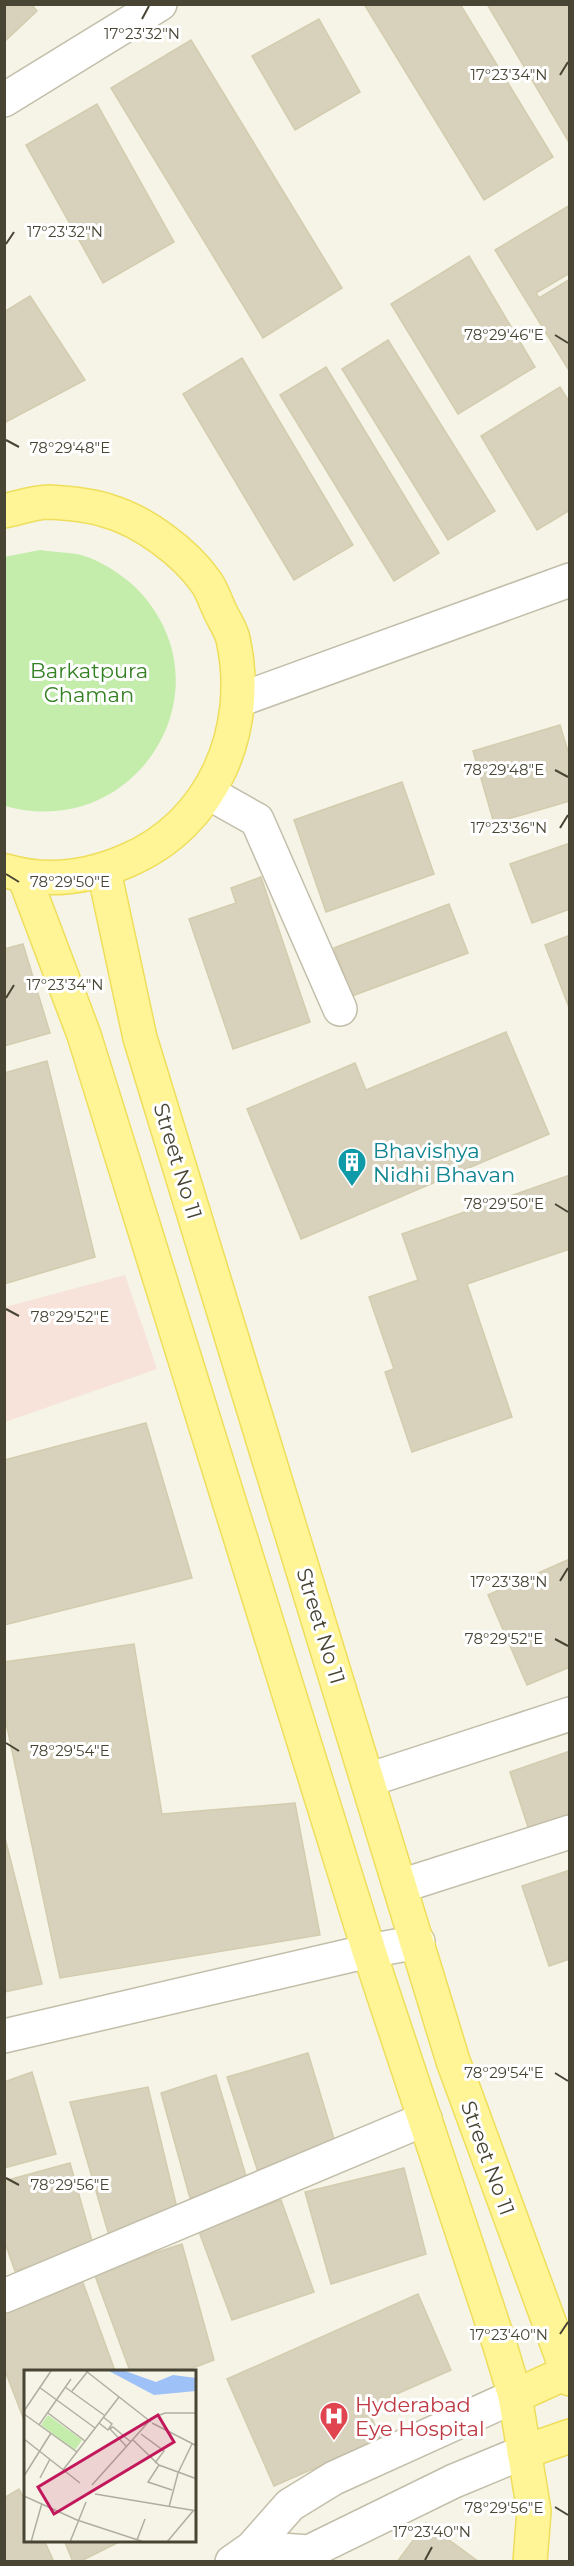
<svg xmlns="http://www.w3.org/2000/svg" width="574" height="2566" viewBox="0 0 574 2566" font-family="Montserrat,sans-serif">
	<rect width="100%" height="100%" fill="#f5f4e7"/>
	<polygon fill="#f7e3da" points="125,1275 157,1369 5,1422 5,1307"/>
	<path fill="#c4edac" d="M40 550C53 552 67 552 81 555 100 560 121 574 135 587 234 685 138 843 5 806L4 557Z"/>
	<g fill="#d8d2bc" stroke="#d3ccae" stroke-width="1.5">
		<polygon points="4,4 31,4 37,11 4,42"/>
		<polygon points="364,4 460,4 553,157 484,200"/>
		<polygon points="487,4 570,4 570,144"/>
		<polygon points="319,19 360,92 295,130 252,56"/>
		<polygon points="191,40 342,288 263,338 111,88"/>
		<polygon points="97,104 174,242 103,283 26,145"/>
		<polygon points="570,205 570,273 536,293 539,298 570,279 570,372 495,250"/>
		<polygon points="469,256 535,367 458,414 391,304"/>
		<polygon points="30,296 85,380 4,423 4,312"/>
		<polygon points="388,340 495,511 448,540 342,369"/>
		<polygon points="242,358 353,545 294,580 183,394"/>
		<polygon points="326,367 439,553 394,581 280,395"/>
		<polygon points="560,387 570,403 570,510 537,530 481,436"/>
		<polygon points="560,725 570,758 570,801 494,823 473,751"/>
		<polygon points="402,782 434,874 326,912 294,820"/>
		<polygon points="570,843 570,909 532,923 510,864"/>
		<polygon points="261,877 310,1022 233,1049 189,919 236,903 231,888"/>
		<polygon points="449,904 468,953 352,996 334,948"/>
		<polygon points="570,935 570,1010 545,945"/>
		<polygon points="23,944 50,1033 4,1046 4,949"/>
		<polygon points="506,1032 549,1134 301,1239 247,1109 355,1063 366,1090"/>
		<polygon points="47,1061 95,1257 4,1284 4,1073"/>
		<polygon points="570,1175 570,1249 467,1284 512,1417 412,1452 385,1372 394,1369 369,1297 418,1280 402,1234"/>
		<polygon points="146,1423 192,1578 4,1625 4,1460"/>
		<polygon points="570,1559 570,1667 527,1685 488,1595"/>
		<polygon points="134,1644 162,1814 295,1803 320,1935 60,1978 4,1713 4,1662"/>
		<polygon points="570,1751 570,1816 529,1830 510,1772"/>
		<polygon points="4,1834 42,1984 4,1992"/>
		<polygon points="570,1870 570,1959 549,1966 522,1886"/>
		<polygon points="308,2053 337,2149 260,2178 227,2077"/>
		<polygon points="32,2072 56,2154 4,2168 4,2082"/>
		<polygon points="216,2075 248,2183 190,2198 161,2093"/>
		<polygon points="148,2087 177,2208 110,2239 70,2102"/>
		<polygon points="70,2163 94,2248 15,2271 4,2240 4,2181"/>
		<polygon points="404,2168 426,2254 331,2284 305,2192"/>
		<polygon points="281,2200 314,2292 232,2320 198,2229"/>
		<polygon points="182,2244 214,2360 185,2371 130,2371 94,2273"/>
		<polygon points="82,2280 115,2371 26,2371 26,2425 4,2368 4,2309"/>
		<polygon points="418,2294 451,2370 367,2407 381,2439 274,2486 227,2379"/>
		<polygon points="19,2489 26,2502 26,2540 44,2540 54,2562 4,2562 4,2498"/>
		<polygon points="426,2523 479,2562 397,2562"/>
		<polygon points="64,2540 123,2540 79,2562 73,2562"/>
	</g>
	<g fill="none" stroke-linecap="round" stroke-linejoin="round">
		<g stroke="#c2bea9" stroke-width="36">
			<g id="minor">
				<polyline points="4,100 160,4"/>
				<polyline points="239,700 570,580"/>
				<polyline points="209,793 257,820 340,1009"/>
				<polyline points="368,1780 570,1714"/>
				<polyline points="401,1886 570,1832"/>
				<polyline points="4,2036 369,1951 418,1942"/>
				<polyline points="4,2296 425,2119"/>
				<polyline points="252,2548 309,2552 454,2481 524,2452"/>
				<polyline points="232,2562 252,2548 290,2505 334,2478 515,2396"/>
			</g>
		</g>
		<g stroke="#efde5b" stroke-width="36">
			<g id="major">
				<path d="M4 511C18 508 35 502 49 502 67 503 91 505 108 511 143 521 185 552 206 582 212 590 215 601 220 611 224 620 231 630 233 639 253 729 213 825 126 861 87 878 47 883 6 871"/>
				<polyline points="104,871 140,1038 453,2061 570,2379"/>
				<polyline points="24,876 84,1035 369,1951 501,2349 515,2396 534,2511 530,2562"/>
				<polyline points="515,2396 570,2371"/>
				<polyline points="524,2452 570,2436"/>
			</g>
		</g>
		<use href="#minor" stroke="#fff" stroke-width="33"/>
		<use href="#major" stroke="#fff596" stroke-width="33"/>
	</g>
	<path fill="none" stroke="#494535" stroke-width="2" d="M142 19 149 6M560 75 568 62M6 244 14 232M555 335 568 343M6 440 19 447M555 770 568 777M560 828 568 815M6 874 19 882M6 998 14 985M555 1204 568 1212M6 1309 19 1316M560 1581 568 1568M555 1639 568 1646M6 1743 19 1751M555 2073 568 2081M6 2178 19 2185M560 2334 568 2322M555 2507 568 2515M425 2560 432 2547"/>
	<defs>
		<g id="building-pin" transform="scale(1.5)"><path d="M0 17L-7.5 6A9.5 9.5 0 1 1 7.5 6Z" fill="#0f9aa8" stroke="#fff"/><path d="M-4-6H4V6H1V3H-1V6H-4ZM-2.5-4.3h1.7v1.8h-1.7ZM.8-4.3h1.7v1.8H.8ZM-2.5-1h1.7V.8h-1.7ZM.8-1h1.7V.8H.8Z" fill="#fff"/></g>
		<g id="hospital-pin" transform="scale(1.5)"><path d="M0 17L-7.5 6A9.5 9.5 0 1 1 7.5 6Z" fill="#e0444e" stroke="#fff"/><path d="M-5-5h3v3.5h4V-5h3V5h-3V1.5h-4V5h-3Z" fill="#fff"/></g>
	</defs>
	<g fill-rule="evenodd">
		<use href="#building-pin" x="352" y="1162"/>
		<use href="#hospital-pin" x="334" y="2416"/>
	</g>
	<g text-anchor="middle" dominant-baseline="central" stroke-width="6" stroke-linejoin="round" paint-order="stroke">
		<g font-size="21" fill="#348122" stroke="#fff">
			<text x="89" y="670">Barkatpura<tspan x="89" dy="24">Chaman</tspan></text>
		</g>
		<g font-size="21" fill="#0d838f" stroke="#fff" text-anchor="start">
			<text x="373" y="1150">Bhavishya<tspan x="373" dy="24">Nidhi Bhavan</tspan></text>
		</g>
		<g font-size="21" fill="#494535" stroke="#fff">
			<text transform="translate(178 1161) rotate(73)">Street No 11</text>
			<text transform="translate(321 1626) rotate(73)">Street No 11</text>
			<text transform="translate(488 2158) rotate(70)">Street No 11</text>
		</g>
		<g font-size="21" fill="#be3a42" stroke="#fff" text-anchor="start">
			<text x="355" y="2404">Hyderabad<tspan x="355" dy="24">Eye Hospital</tspan></text>
		</g>
	</g>
	<g transform="translate(24 2370)">
		<rect width="172" height="172" fill="#f5f4e7"/>
		<path d="M24 45 58 70 51 80 17 55Z" fill="#c4edac"/>
		<path d="M85 1H101L132 12 149 5 172 8V21L130 25Z" fill="#9ec2f7"/>
		<path fill="none" stroke="#b0aea0" stroke-width="1.5" d="M62 1 127 52M15 17 71 58M41 17 80 45M48 21 64 1M0 41 27 1M24 43 61 71M0 44 53 82M75 53 84 60 88 54 79 47M128 53 173 76M15 55 47 9M117 64 140 81 131 93M0 69 56 113M109 70 135 95 173 109M103 77 86 59 89 57 107 72M135 95 124 112 148 120M39 100 95 27M0 106 27 63M16 108 26 89M68 115 128 48 141 43H173M71 124 173 141M0 126 53 150 120 172M145 137 154 103 168 74M113 170 121 149M7 172 18 133M46 172 62 132M143 172 169 141"/>
		<path fill="#c2185b" fill-opacity="0.15" stroke="#c2185b" stroke-width="3" d="M134 45 150 72 30 144 14 117Z"/>
		<rect width="172" height="172" fill="none" stroke="#494535" stroke-width="3"/>
	</g>
	<g font-size="15" text-anchor="middle" fill="#494535" stroke="#fff" stroke-width="6" stroke-linejoin="round" paint-order="stroke">
		<text x="142" y="39">17°23'32"N</text>
		<text x="509" y="80">17°23'34"N</text>
		<text x="65" y="237">17°23'32"N</text>
		<text x="504" y="340">78°29'46"E</text>
		<text x="70" y="453">78°29'48"E</text>
		<text x="504" y="775">78°29'48"E</text>
		<text x="509" y="833">17°23'36"N</text>
		<text x="70" y="887">78°29'50"E</text>
		<text x="65" y="990">17°23'34"N</text>
		<text x="504" y="1209">78°29'50"E</text>
		<text x="70" y="1322">78°29'52"E</text>
		<text x="509" y="1587">17°23'38"N</text>
		<text x="504" y="1644">78°29'52"E</text>
		<text x="70" y="1756">78°29'54"E</text>
		<text x="504" y="2078">78°29'54"E</text>
		<text x="70" y="2190">78°29'56"E</text>
		<text x="509" y="2340">17°23'40"N</text>
		<text x="504" y="2513">78°29'56"E</text>
		<text x="432" y="2537">17°23'40"N</text>
	</g>
	<rect width="574" height="2566" fill="none" stroke="#494535" stroke-width="12"/>
</svg>
